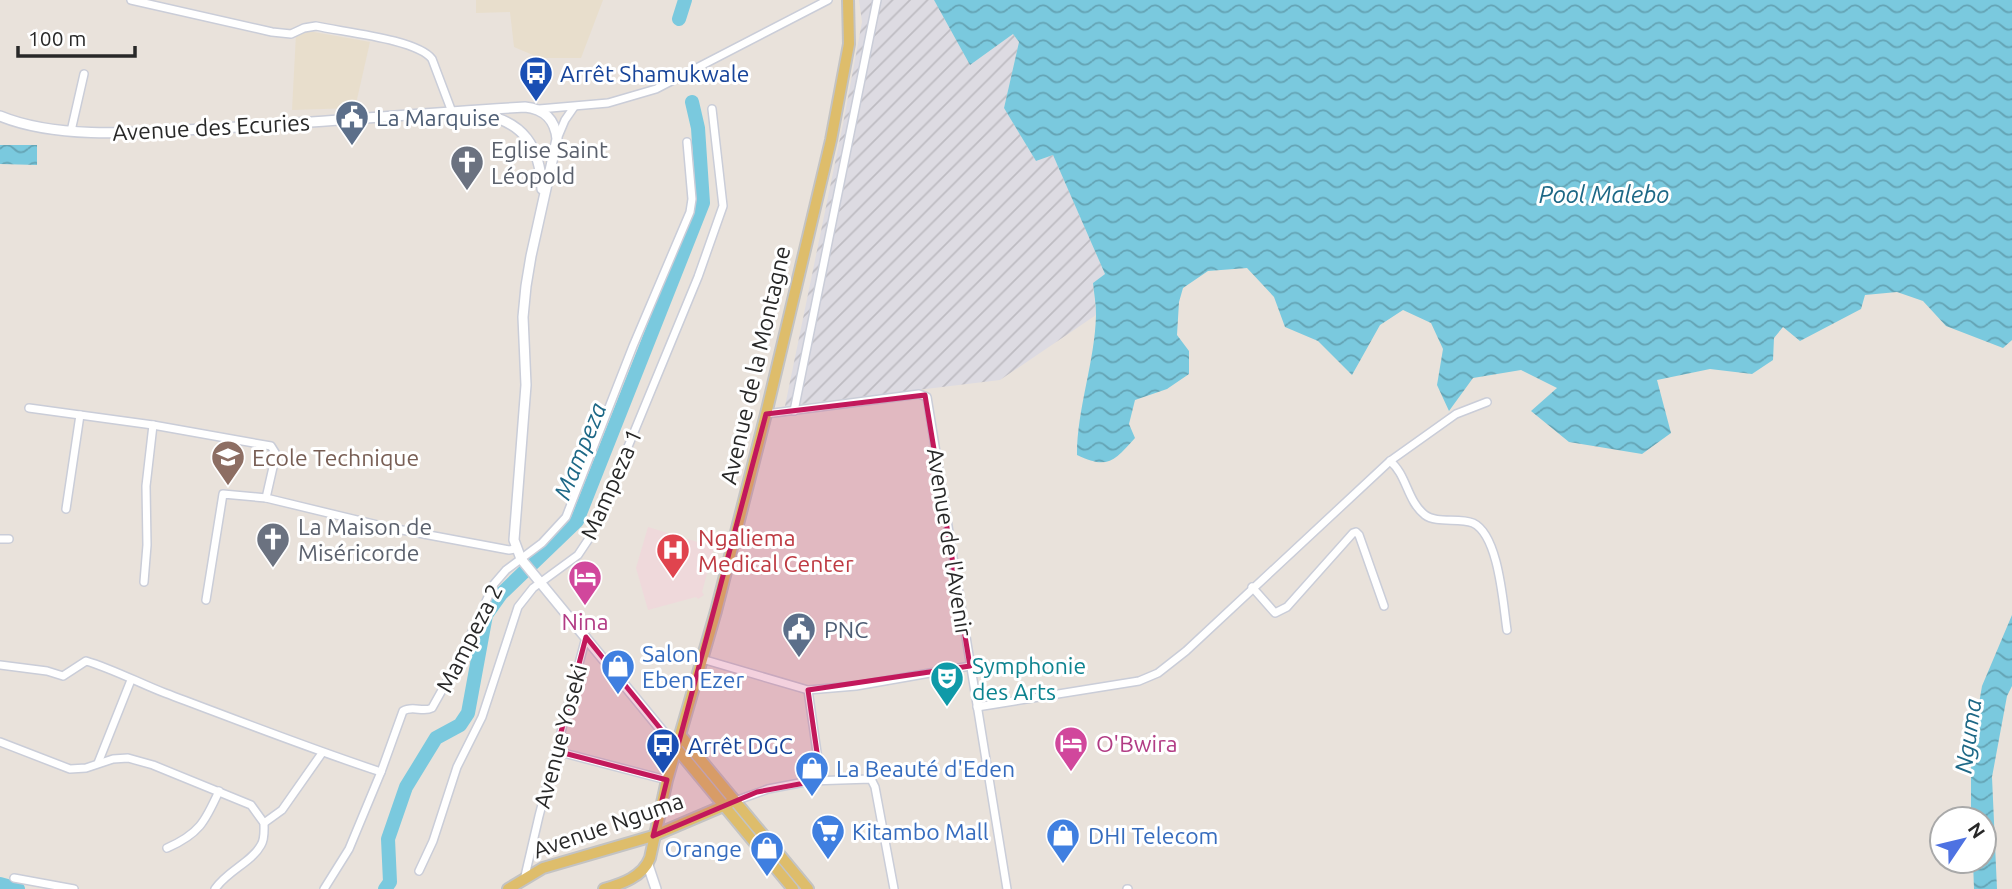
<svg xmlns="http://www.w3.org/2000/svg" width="2012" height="889" viewBox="0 0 2012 889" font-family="Ubuntu,sans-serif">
	<defs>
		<pattern id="industrial-furrows" width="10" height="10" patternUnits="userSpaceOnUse" patternTransform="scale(1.75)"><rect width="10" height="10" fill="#dddbe2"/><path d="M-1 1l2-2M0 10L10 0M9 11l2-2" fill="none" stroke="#bebcc2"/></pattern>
		<pattern id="water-waves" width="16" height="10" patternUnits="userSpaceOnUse" patternTransform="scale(1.75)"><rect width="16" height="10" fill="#7ac9de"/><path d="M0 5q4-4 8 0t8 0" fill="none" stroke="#64a3b4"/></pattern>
	</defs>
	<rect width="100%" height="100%" fill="#e9e2db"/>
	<polygon fill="url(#industrial-furrows)" points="859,0 934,0 970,65 1013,34 1019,42 1004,108 1036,161 1053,155 1105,274 1093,283 1096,315 1000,380 785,406 843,124 862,22"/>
	<g fill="#e8decc">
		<polygon points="476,0 603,0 581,58 540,58 514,47 510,12 476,13"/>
		<polygon points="308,31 370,42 355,108 292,110 296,34"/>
	</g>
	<polygon fill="#efd9db" points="648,527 714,547 702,592 704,595 698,599 696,597 648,610 636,568"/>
	<g fill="url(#water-waves)">
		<path d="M934 0H2012V340L2003 348 1946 326 1923 301 1897 292 1865 295 1861 309 1800 341 1783 327 1774 338 1773 360 1752 374 1710 369 1657 380 1671 433 1642 454 1569 442 1531 411 1557 388 1521 370 1473 378 1449 411 1437 385 1443 349 1431 323 1403 310 1380 325 1352 375 1318 341 1285 327 1274 297 1247 268 1208 271 1183 288 1179 302 1177 335 1189 351V374L1167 389 1135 400 1129 424 1135 438C1114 461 1108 470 1077 455 1077 408 1095 362 1096 315 1096 304 1094 293 1093 283L1105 274 1053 155 1036 161 1004 108 1019 42 1013 34 970 65Z"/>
		<polygon points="0,145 37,145 37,165 0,164"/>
		<polygon points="2012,615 2012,686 2007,696 1992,777 1997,889 1974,889 1973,861 1984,861 1984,819 1971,819 1971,751 1982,686"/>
	</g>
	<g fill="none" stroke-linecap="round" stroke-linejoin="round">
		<g stroke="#7ac9de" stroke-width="14">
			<polyline points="679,19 685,0"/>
			<polyline points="0,884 18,889"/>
			<polyline points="385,889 390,882 388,839 406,787 436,738 460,725 468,713 486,615 501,594 577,521 703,203 698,128 692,102"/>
		</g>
		<g stroke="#cacdd8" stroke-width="10">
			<g id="minor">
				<path d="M131 0 272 32 291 34 304 28 316 26C342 32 417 39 432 59L452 112"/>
				<polyline points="539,109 608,103 656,89 828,0"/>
				<polyline points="71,131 84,74"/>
				<polyline points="557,139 565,120 574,107"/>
				<polyline points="29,408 153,425 271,446 276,454 266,498 386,527 509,550 515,549"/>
				<polyline points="794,411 877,0"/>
				<polyline points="766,414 919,394 927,397 1007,889"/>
				<path d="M1390 461C1407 475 1407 501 1425 515 1437 524 1459 517 1473 523 1499 535 1503 604 1507 630"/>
				<polyline points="66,509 80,415"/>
				<polyline points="0,539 9,539"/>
				<polyline points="144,582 147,545 146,486 153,425"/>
				<polyline points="1252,587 1275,613 1287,607 1353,533 1356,532 1359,535 1384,606"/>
				<polyline points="206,600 223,494 266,498"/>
				<polyline points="702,659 808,690 856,686 970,666"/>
				<path d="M0 665 47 671 63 676 86 661C113 669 139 683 165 693 237 720 308 748 381 772"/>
				<polyline points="808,690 821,780"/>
				<polyline points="977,707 1139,681 1158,673 1186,651 1390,461 1456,414 1487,402"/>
				<path d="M0 742 70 769 86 768 113 759 128 758 153 765 251 805 264 823C264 830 265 839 261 845 252 862 227 871 215 889"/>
				<polyline points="556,751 667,780"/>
				<polyline points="98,763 131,680"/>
				<polyline points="735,801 768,789 810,781 871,779 875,787 894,889"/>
				<polyline points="264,823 282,810 322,753"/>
				<path d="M167 848C199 834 205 822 219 791"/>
				<polyline points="419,871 433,841 457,767 482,717 518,607 533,588 578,555 592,534 698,277 723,206 712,109"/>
				<polyline points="525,876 539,816 586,637"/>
				<polyline points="14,878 74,889"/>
				<path d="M324 889 349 849 381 772 403 711C413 705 423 713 432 708L460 658 494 584 506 570 542 543 566 517 633 346 690 212 692 199 687 142"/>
				<polyline points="1127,889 1128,889"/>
			</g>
		</g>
		<g stroke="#cacdd8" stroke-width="12">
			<g id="tertiary">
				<path d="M480 114C524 121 540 147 542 189"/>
				<path d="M0 116C63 142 155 131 222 128 323 122 424 113 525 107 544 109 555 119 557 139L531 256 526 286 523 317 526 385 514 540 521 559 677 749"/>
				<polyline points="648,865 656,889"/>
			</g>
		</g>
		<g stroke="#c3c3c3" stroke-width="14">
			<g id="primary">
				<polyline points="681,736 808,889"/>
				<polyline points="677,749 793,889"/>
				<polyline points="508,889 543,868 653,836 735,801"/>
				<path d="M604 889C621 884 643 877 650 858L667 780 716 611 766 414 831 140 849 44 848 0"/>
			</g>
		</g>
		<use href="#minor" stroke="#fff" stroke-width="7"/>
		<use href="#tertiary" stroke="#fff" stroke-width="9"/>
		<use href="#primary" stroke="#debd6b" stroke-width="10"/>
	</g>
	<path fill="#c2185b" fill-opacity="0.2" stroke="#c2185b" stroke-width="5" stroke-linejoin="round" d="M925 395 970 666 808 690 821 780 757 792 653 836 667 780 556 751 586 637 677 749 766 414Z"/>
	<defs>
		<g id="bus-pin" transform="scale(1.75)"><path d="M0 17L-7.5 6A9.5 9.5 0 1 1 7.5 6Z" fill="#1a4fb4" stroke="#fff"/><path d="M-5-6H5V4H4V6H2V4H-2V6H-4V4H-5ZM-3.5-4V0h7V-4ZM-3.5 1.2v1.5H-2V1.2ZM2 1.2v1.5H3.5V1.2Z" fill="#fff"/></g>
		<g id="civic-pin" transform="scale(1.75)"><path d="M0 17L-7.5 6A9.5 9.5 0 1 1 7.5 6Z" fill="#5c6f8a" stroke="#fff"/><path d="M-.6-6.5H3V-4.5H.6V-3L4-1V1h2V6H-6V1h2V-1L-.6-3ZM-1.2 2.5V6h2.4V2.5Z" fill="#fff"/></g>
		<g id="church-pin" transform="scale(1.75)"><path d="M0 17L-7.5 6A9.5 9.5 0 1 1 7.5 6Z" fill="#6b7280" stroke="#fff"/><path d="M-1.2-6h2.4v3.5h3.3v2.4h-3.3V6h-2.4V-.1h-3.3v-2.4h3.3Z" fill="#fff"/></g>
		<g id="school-pin" transform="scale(1.75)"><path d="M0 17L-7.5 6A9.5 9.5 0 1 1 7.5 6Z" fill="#8d6e63" stroke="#fff"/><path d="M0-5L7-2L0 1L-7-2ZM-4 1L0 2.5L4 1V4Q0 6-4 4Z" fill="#fff"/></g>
		<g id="hospital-pin" transform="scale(1.75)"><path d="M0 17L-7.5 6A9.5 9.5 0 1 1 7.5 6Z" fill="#e0444e" stroke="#fff"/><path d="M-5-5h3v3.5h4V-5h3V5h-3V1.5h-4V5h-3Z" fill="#fff"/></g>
		<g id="hotel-pin" transform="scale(1.75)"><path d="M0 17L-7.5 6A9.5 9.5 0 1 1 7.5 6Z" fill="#d1479c" stroke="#fff"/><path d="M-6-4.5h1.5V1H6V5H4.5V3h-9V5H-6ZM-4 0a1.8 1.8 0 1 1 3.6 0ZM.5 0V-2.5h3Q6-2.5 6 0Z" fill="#fff"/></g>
		<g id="shop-pin" transform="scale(1.75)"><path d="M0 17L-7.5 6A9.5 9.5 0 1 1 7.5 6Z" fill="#3f7fe0" stroke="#fff"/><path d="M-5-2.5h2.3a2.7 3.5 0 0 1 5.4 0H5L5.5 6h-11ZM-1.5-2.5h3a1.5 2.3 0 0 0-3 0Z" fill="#fff"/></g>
		<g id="theatre-pin" transform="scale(1.75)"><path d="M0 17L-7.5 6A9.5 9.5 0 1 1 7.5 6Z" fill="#0f9aa8" stroke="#fff"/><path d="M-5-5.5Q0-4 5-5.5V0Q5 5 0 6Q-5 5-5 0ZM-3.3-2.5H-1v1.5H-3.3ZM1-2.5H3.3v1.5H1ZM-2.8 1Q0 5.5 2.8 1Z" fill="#fff"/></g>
		<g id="supermarket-pin" transform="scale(1.75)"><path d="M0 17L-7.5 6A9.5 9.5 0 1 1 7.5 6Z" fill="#3f7fe0" stroke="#fff"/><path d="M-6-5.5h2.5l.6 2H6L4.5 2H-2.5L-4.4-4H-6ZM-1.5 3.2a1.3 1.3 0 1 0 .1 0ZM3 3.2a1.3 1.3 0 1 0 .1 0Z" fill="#fff"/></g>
	</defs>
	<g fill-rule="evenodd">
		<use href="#bus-pin" x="536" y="73"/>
		<use href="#civic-pin" x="352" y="117"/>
		<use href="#church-pin" x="467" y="162"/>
		<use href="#school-pin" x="228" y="457"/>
		<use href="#church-pin" x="273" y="539"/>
		<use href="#hospital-pin" x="673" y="550"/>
		<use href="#hotel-pin" x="585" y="577"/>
		<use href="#civic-pin" x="799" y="629"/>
		<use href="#shop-pin" x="618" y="666"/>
		<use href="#theatre-pin" x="947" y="678"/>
		<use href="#hotel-pin" x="1071" y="743"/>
		<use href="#bus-pin" x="663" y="745"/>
		<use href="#shop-pin" x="812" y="768"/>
		<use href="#supermarket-pin" x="828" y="831"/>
		<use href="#shop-pin" x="1063" y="835"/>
		<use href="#shop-pin" x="767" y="848"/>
	</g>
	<g text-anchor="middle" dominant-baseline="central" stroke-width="6" stroke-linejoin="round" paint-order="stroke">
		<g font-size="23" fill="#164399" stroke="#fff" text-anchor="start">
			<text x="560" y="73">Arrêt Shamukwale</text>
			<text x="688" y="745">Arrêt DGC</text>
		</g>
		<g font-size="23" fill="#4e5e75" stroke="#fff" text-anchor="start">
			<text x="376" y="117">La Marquise</text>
			<text x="824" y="629">PNC</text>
		</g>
		<g font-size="23" fill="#282828" stroke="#fff">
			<text transform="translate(211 127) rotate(-3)">Avenue des Ecuries</text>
			<text transform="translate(755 365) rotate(-77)">Avenue de la Montagne</text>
			<text transform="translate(611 484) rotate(-66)">Mampeza 1</text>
			<text transform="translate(950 542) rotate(81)">Avenue de l'Avenir</text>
			<text transform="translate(469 638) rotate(-63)">Mampeza 2</text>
			<text transform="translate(560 736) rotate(-75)">Avenue Yoseki</text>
			<text transform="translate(608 825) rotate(-19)">Avenue Nguma</text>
		</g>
		<g font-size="23" fill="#5b616d" stroke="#fff" text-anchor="start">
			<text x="491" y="149">Eglise Saint<tspan x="491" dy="26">Léopold</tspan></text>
			<text x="298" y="526">La Maison de<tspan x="298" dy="26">Miséricorde</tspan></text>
		</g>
		<g font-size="23" fill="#785e54" stroke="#fff" text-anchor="start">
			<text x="252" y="457">Ecole Technique</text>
		</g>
		<g font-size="23" fill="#be3a42" stroke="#fff" text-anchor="start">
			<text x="698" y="537">Ngaliema<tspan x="698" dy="26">Medical Center</tspan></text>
		</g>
		<g font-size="23" fill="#b23c85" stroke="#fff">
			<text x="585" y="621">Nina</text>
			<text x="1096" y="743" text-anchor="start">O'Bwira</text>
		</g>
		<g font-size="23" fill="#366cbe" stroke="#fff" text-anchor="start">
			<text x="642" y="653">Salon<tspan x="642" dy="26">Eben Ezer</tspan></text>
			<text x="836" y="768">La Beauté d'Eden</text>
			<text x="852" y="831">Kitambo Mall</text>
			<text x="1088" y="835">DHI Telecom</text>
			<text x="742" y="848" text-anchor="end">Orange</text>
		</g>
		<g font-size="23" fill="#0d838f" stroke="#fff" text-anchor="start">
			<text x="972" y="665">Symphonie<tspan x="972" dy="26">des Arts</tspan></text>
		</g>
		<g font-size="24" font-style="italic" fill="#1d6886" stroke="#fff">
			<text x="1604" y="194">Pool Malebo</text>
			<text transform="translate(580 451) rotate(-68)">Mampeza</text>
			<text transform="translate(1968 736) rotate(-82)">Nguma</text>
		</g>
	</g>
	<g transform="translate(1963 840) rotate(55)"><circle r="33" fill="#ffffff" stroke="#a9a9a9" stroke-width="2"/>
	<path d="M0-5L12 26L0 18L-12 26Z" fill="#4e72e2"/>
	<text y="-10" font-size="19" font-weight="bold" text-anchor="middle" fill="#282828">N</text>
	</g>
	<path d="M18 46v10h117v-10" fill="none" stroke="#282828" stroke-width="3.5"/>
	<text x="28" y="46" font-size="21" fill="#282828" stroke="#ffffff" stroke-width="5" paint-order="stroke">100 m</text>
</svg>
